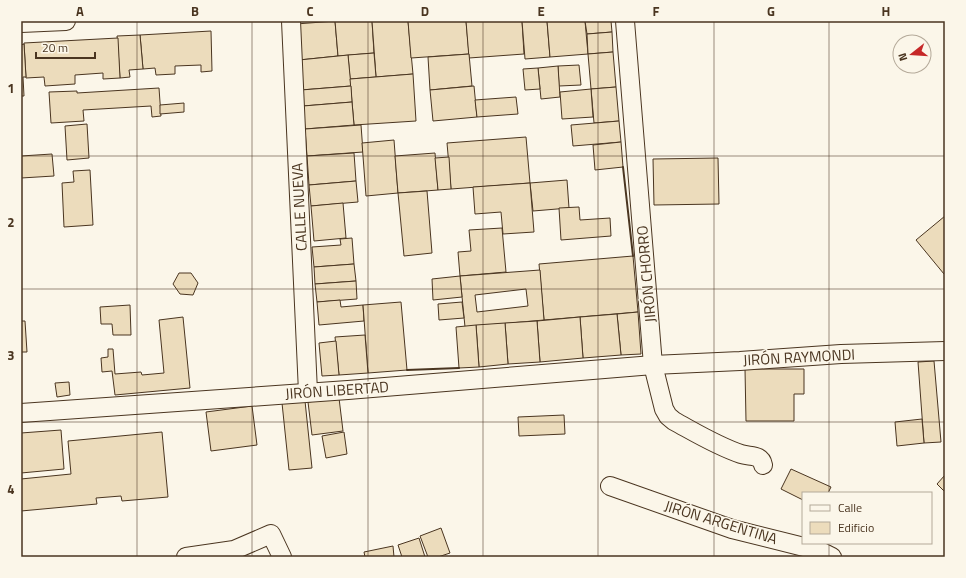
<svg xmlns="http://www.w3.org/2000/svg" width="966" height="578" viewBox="0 0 966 578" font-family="'Titillium Web',sans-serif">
	<rect width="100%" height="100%" fill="#fbf6e9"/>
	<g fill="#ecdcbc" stroke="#4a3520" fill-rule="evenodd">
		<polygon points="335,21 338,56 299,60 296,24"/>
		<polygon points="335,21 372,21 374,53 338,56"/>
		<polygon points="372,21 408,21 413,74 376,77"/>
		<polygon points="408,21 466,21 469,54 411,58"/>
		<polygon points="466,21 522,21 524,54 469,58"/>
		<polygon points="522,21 547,21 550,57 525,59"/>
		<polygon points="547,21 585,21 588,54 550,57"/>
		<polygon points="585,21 611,21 612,32 587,34"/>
		<polygon points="211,31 212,71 201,72 201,65 175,66 175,74 156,75 155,68 143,69 140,35"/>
		<polygon points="612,32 613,52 588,54 587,34"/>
		<polygon points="140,35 143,69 129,70 130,77 120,78 117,36"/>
		<polygon points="118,38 120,78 103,79 103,73 75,75 75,84 45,86 44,77 26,78 24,43"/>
		<polygon points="24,44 26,77 23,77 24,96 21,96 21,45"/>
		<polygon points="613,52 616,87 591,89 588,54"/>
		<polygon points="374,53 376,77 350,79 348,55"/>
		<polygon points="469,54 472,86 430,90 428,57"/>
		<polygon points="348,55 351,86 301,90 299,60"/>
		<polygon points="579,65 581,85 559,86 558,66"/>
		<polygon points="558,66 560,97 541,99 538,68"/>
		<polygon points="538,68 540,89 525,90 523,69"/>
		<polygon points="413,74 416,121 354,125 350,79"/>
		<polygon points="351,86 352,102 303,106 301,90"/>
		<polygon points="474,86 477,117 433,121 430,90"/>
		<polygon points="616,87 619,121 594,123 591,89"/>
		<polygon points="159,88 161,116 152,117 151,106 83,110 84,121 51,123 49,92 77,91 77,93"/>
		<polygon points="591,89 593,117 562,119 560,92"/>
		<polygon points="516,97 518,114 477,117 475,100"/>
		<polygon points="352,102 354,125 305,129 303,106"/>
		<polygon points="184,103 184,112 160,114 160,105"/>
		<polygon points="619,121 621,142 573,146 571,125"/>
		<polygon points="87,124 89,158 67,160 65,126"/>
		<polygon points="361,125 363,152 307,156 305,129"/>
		<polygon points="526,137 530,183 451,189 447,143"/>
		<polygon points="394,140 398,193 366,196 362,143"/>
		<polygon points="621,142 623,167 595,170 593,145"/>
		<polygon points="354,153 356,181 309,185 307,156"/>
		<polygon points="435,153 438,190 398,193 395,156"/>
		<polygon points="52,154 54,176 21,178 21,156"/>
		<polygon points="449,157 451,189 438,190 435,158"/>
		<polygon points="718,158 719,204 654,205 653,159"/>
		<polygon points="90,170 93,225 64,227 62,183 74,182 73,171"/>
		<polygon points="567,180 569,208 533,211 530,183"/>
		<polygon points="356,181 358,202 311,206 309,185"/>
		<polygon points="530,183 534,232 503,234 501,212 475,214 473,187"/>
		<polygon points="427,191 432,253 404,256 398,193"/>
		<polygon points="343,203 346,238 314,241 311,206"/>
		<polygon points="579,207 580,220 610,218 611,236 561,240 559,208"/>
		<polygon points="945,216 945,273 944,274 916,240"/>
		<polygon points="502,228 506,272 460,276 458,252 471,251 469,230"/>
		<polygon points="352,238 354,264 314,267 312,247 341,245 340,239"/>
		<polygon points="633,256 638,312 544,320 539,264"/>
		<polygon points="354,264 356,281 315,284 314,267"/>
		<path d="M540 270 544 320 465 327 460 276ZM526 289 528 306 477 312 475 295Z"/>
		<polygon points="179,273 191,273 198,283 193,295 180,294 173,284"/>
		<polygon points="460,276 462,297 433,300 432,279"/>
		<polygon points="356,281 357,299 317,302 315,284"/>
		<polygon points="340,300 341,307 363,305 364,321 319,325 317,302"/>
		<polygon points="401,302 407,370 368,373 363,305"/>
		<polygon points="462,302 464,318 439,320 438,304"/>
		<polygon points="130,305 131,335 113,335 112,324 101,324 100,307"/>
		<polygon points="638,312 641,354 621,355 617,314"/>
		<polygon points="617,314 621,355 583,358 580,317"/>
		<polygon points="183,317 190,388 115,395 112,371 102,372 101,358 108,357 108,349 113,349 115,374 141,372 142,375 164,373 159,320"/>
		<polygon points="580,317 583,358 540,362 537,321"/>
		<polygon points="21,321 25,321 27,352 21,352"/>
		<polygon points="537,321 540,362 508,364 505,323"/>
		<polygon points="505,323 508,364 479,367 476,325"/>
		<polygon points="476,325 479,367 459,368 456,327"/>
		<polygon points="365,335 368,373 339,375 335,337"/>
		<polygon points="336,341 339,375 322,376 319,343"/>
		<polygon points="934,361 941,442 924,443 918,362"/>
		<polygon points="745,369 804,369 804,394 794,394 794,421 746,421"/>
		<polygon points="69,382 70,395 57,397 55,383"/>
		<polygon points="339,398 343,431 312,435 308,402"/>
		<polygon points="305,401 312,468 289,470 282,403"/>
		<polygon points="252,406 257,445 211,451 206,412"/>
		<polygon points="564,415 565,434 519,436 518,417"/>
		<polygon points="922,419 924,443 897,446 895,422"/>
		<polygon points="61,430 64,469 21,473 21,433"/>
		<polygon points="162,432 168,497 122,501 121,496 96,498 97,504 21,511 21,479 71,474 68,441"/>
		<polygon points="344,432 347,454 326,458 322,436"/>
		<polygon points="791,469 831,487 828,493 803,493 803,500 781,489"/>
		<polygon points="945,475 945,492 937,484"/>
		<polygon points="441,528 450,553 438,557 428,557 420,536"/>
		<polygon points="419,538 425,557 402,557 398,545"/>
		<polygon points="393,546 394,557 365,557 364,552"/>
	</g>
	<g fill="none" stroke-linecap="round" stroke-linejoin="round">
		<g stroke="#4a3520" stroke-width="20">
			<g id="street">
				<polyline points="291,21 308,392"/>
				<path d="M625 21 653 365 664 409 668 416 674 421C696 433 717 446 741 454 750 457 761 454 763 465"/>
				<polyline points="21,23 66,21"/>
				<polyline points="21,413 348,390 653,365 740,361 841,354 945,351"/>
				<polyline points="610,486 732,529 820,551 832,557"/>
				<polyline points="186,557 234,550 271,534 282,557"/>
			</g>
		</g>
		<use href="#street" stroke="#fbf6e9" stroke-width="18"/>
		<g stroke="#4a3520" stroke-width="2">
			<polyline points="623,167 633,256"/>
			<polyline points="407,370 459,368"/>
		</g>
	</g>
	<path fill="none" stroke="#4a3520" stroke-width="1" stroke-opacity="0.55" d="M137 21V557M252 21V557M368 21V557M483 21V557M598 21V557M714 21V557M829 21V493M21 156H945M21 289H945M21 422H945M829 543V557"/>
	<g text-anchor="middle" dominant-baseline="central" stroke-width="3" stroke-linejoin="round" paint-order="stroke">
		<g font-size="15" fill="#4a3520" stroke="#fbf6e9">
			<text transform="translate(299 207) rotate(-93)">CALLE NUEVA</text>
			<text transform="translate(646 274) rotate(-95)">JIRÓN CHORRO</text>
			<text transform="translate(799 357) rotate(-3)">JIRÓN RAYMONDI</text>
			<text transform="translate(337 390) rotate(-4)">JIRÓN LIBERTAD</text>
			<text transform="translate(721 522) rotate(17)">JIRÓN ARGENTINA</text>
		</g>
	</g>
	<rect width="966" height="578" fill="none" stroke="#fbf6e9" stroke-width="44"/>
	<rect x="802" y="492" width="130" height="52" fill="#fbf6e9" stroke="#b4a999"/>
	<rect x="810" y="505" width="20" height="6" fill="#fbf6e9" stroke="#b4a999"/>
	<text x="838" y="512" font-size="12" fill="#4a3520">Calle</text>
	<rect x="810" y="522" width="20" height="12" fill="#ecdcbc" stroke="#b4a999"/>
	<text x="838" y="532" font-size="12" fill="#4a3520">Edificio</text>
	<g transform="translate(912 54) rotate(253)"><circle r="19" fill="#fbf6e9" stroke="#b4a999"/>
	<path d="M0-3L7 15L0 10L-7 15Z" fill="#c62828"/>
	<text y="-6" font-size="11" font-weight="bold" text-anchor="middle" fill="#4a3520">N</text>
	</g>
	<path d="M36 52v6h59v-6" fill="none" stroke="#4a3520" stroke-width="2"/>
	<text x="42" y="52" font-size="12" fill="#4a3520" stroke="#fbf6e9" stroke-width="3" paint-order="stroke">20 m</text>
	<rect x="22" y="22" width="922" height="534" fill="none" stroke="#4a3520" stroke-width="1.5"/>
	<g font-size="13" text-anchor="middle" font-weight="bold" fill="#4a3520">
		<text x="80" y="16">A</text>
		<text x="195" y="16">B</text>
		<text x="310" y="16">C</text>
		<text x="425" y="16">D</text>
		<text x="541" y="16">E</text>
		<text x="656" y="16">F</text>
		<text x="771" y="16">G</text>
		<text x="886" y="16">H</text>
		<text x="11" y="93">1</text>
		<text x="11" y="227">2</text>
		<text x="11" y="360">3</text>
		<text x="11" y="494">4</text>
	</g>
</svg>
